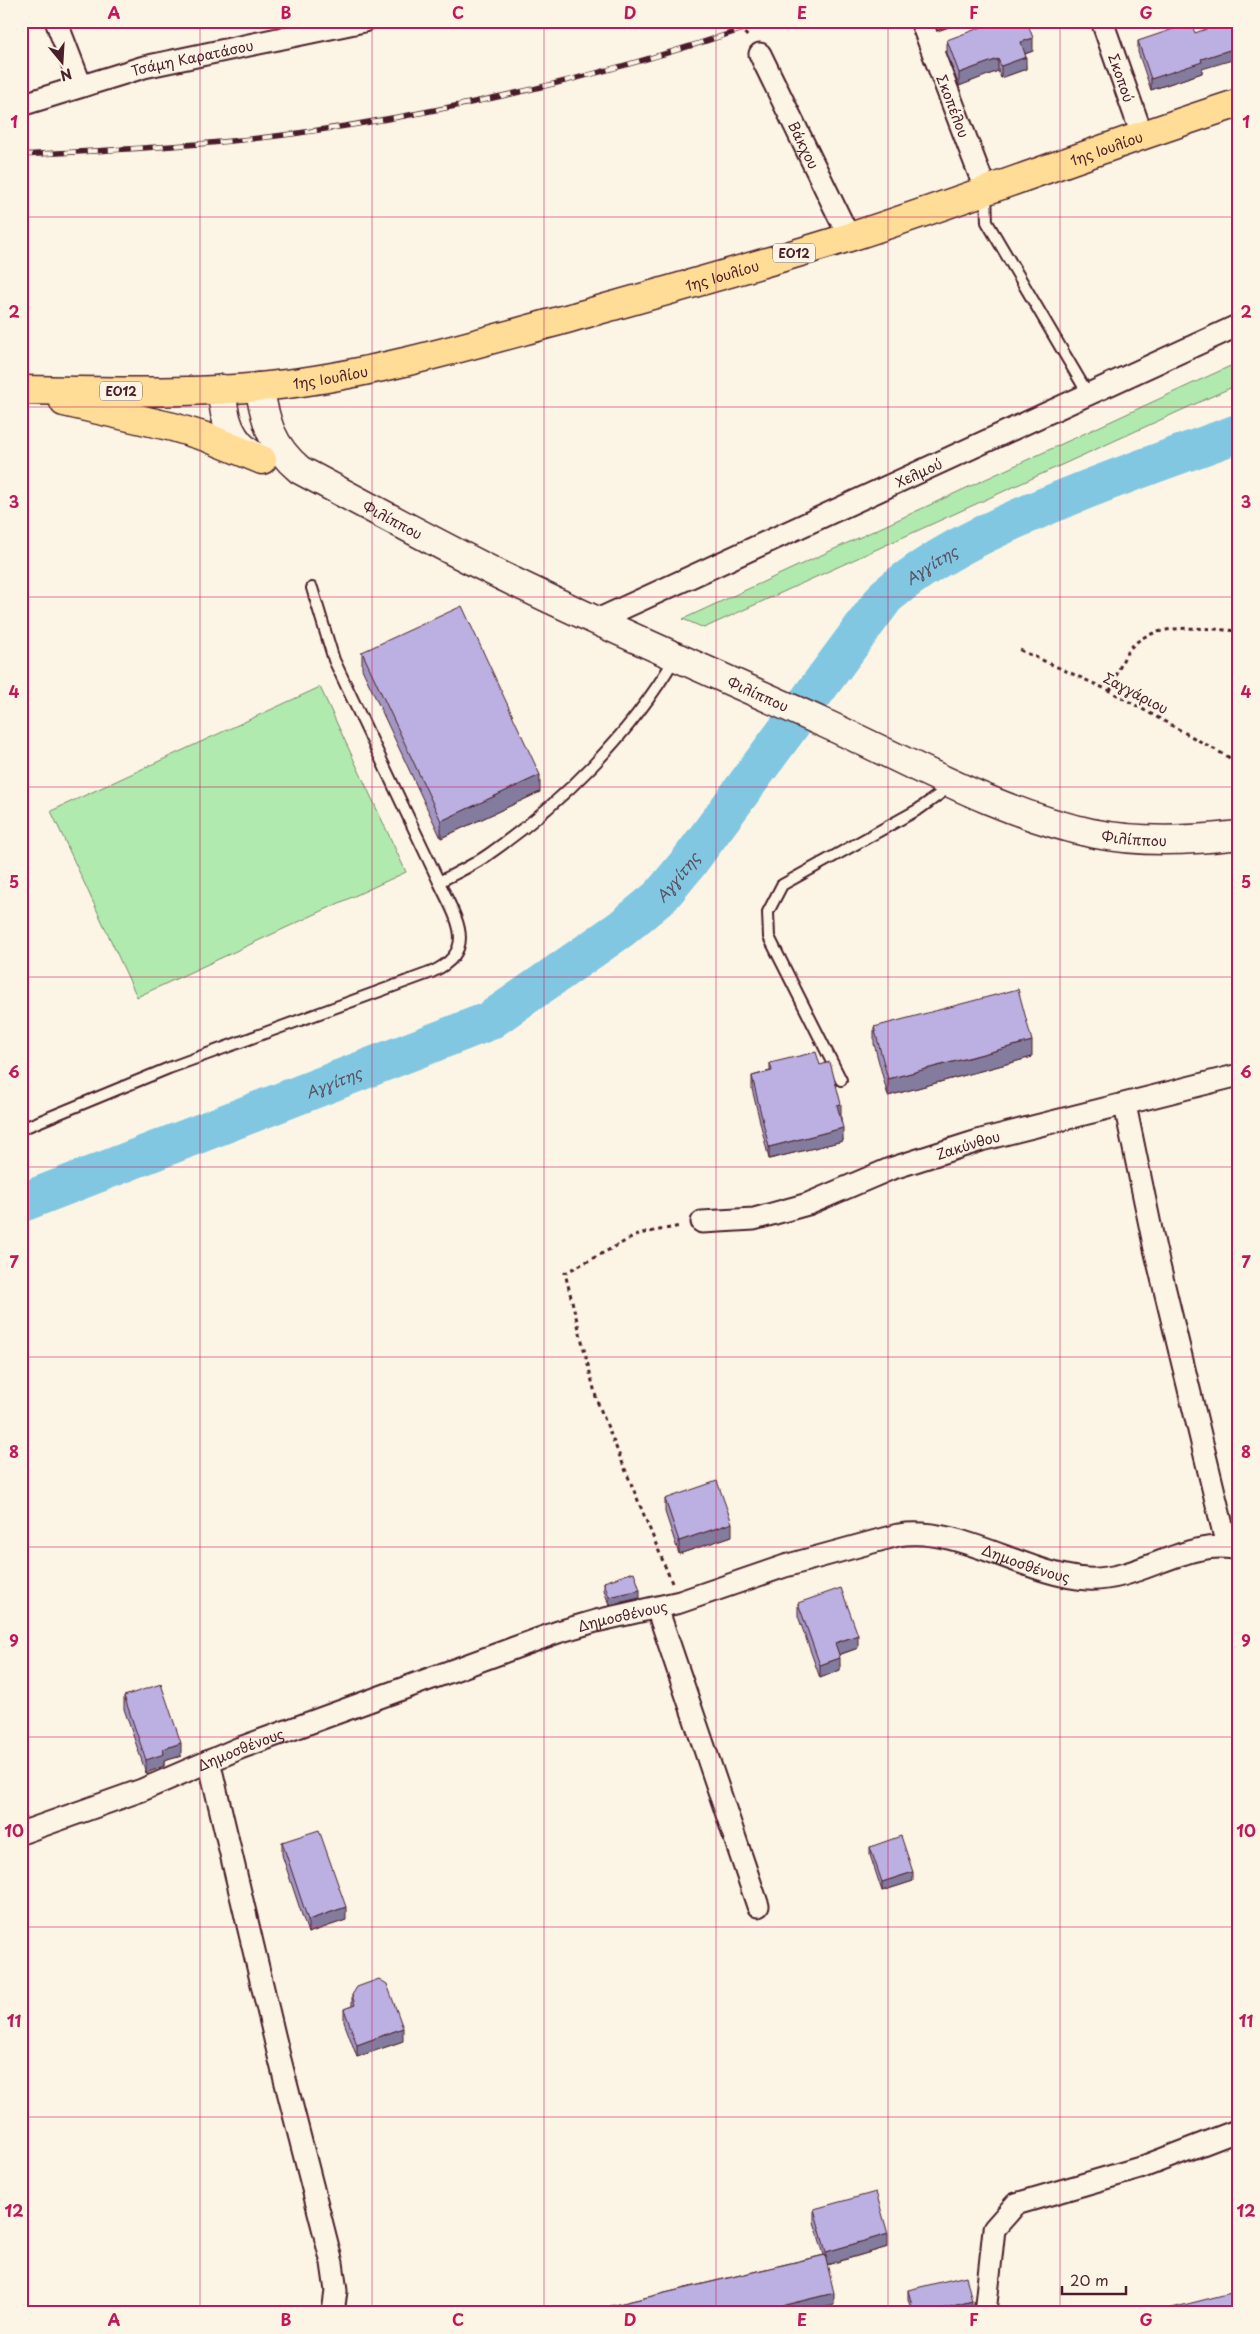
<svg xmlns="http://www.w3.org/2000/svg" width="1260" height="2334" viewBox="0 0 1260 2334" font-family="'Playpen Sans',sans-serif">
	<rect width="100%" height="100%" fill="#fcf5e5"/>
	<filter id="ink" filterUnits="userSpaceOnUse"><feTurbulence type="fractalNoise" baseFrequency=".02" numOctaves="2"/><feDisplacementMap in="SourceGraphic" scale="10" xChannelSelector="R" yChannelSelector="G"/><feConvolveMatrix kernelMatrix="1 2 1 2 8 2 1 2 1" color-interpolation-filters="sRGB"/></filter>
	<g filter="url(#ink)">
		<g fill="#b0eaae" stroke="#7d846c">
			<polygon points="1239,362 1239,384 704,628 683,619"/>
			<polygon points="320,687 406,872 137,997 51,811"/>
		</g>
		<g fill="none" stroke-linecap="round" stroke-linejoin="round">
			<path stroke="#81c7e2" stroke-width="39" id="s1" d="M21 1203 489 1021 621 929 661 896 689 862 886 596C931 558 983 533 1037 510 1103 481 1171 458 1239 433"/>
			<g stroke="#4a1f2b" stroke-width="14">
				<g id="lane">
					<polyline points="986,193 987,222 1088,394"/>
					<polyline points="312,588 334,660 439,882"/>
					<polyline points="841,1080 769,937 768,912 782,885 919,809 951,786"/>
					<path d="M21 1129 169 1068 432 972C480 950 455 917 439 882 456 873 474 865 489 854 562 803 630 735 675 658"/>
				</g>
			</g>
			<g stroke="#4a1f2b" stroke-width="25">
				<g id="street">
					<polyline points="56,21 81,86"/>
					<path id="s2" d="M921 21 986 191"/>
					<path id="s3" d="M1102 21 1142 135"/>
					<polyline points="931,45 1000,21"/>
					<path id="s4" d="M760 54 849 237"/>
					<path id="s5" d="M21 105 144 67 364 21"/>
					<path id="s6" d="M597 620 1239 325"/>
					<polyline points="1125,1105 1155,1249 1227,1546"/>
					<path id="s7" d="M702 1222 754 1219 808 1204 890 1169 981 1140 1239 1075"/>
					<polyline points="657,1608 758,1906"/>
					<polyline points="209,1761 279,2056 332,2263 336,2291 333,2313"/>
					<path id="s8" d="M21 1833 142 1790 240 1748 558 1632 596 1621 680 1602 785 1566 898 1535C959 1525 1025 1575 1087 1579 1140 1582 1186 1537 1239 1549"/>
					<polyline points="985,2313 994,2229 1016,2204 1140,2168 1239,2130"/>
				</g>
			</g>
			<g stroke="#4a1f2b" stroke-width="31">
				<g id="secondary">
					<path id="s9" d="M259 387C266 422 271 446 300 470 368 506 435 543 504 577 610 629 718 675 826 724 912 763 998 813 1091 833 1140 843 1189 841 1239 835"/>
					<path d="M222 389C223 417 230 444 257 457"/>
				</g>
			</g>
			<g stroke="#4a1f2b" stroke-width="31">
				<g id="primary">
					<path id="s10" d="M21 390C109 391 199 395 287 384 383 372 477 343 570 318 663 292 757 266 850 237 980 195 1108 145 1239 103"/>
					<polyline points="64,402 173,427 206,437 262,460"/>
				</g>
			</g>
			<g stroke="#4a1f2b" stroke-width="3" stroke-dasharray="4 4" stroke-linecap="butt">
				<polyline points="734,21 749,38"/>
				<polyline points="1020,650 1110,691 1239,763"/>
				<path d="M1110 691C1116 678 1121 661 1129 650 1151 620 1207 629 1239 631"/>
				<polyline points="672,1583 597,1401 565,1273 639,1234 681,1226"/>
			</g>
			<use href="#lane" stroke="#fcf5e5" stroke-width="10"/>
			<use href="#street" stroke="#fcf5e5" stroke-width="21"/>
			<use href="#secondary" stroke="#fcf5e5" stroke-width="28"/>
			<use href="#primary" stroke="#ffdd96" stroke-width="28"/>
			<g stroke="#4a1f2b" stroke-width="5.5">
				<path id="rail" d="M21 155C111 150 202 146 292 134 452 112 613 74 767 21"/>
			</g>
			<use href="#rail" stroke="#fcf5e5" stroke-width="4" stroke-dasharray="11" stroke-linecap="butt"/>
		</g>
		<g fill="#a197c2" stroke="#4a1f2b">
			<polygon points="947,40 1033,51 1025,54 1026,69 1001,78 998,71 959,86 947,53"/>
			<polygon points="1138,41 1202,69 1202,73 1151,90 1138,52"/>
			<polygon points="362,652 540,792 441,838 362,669"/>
			<polygon points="874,1027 1032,1057 888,1096 874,1044"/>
			<polygon points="770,1063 820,1065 841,1117 843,1141 769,1159 752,1089 752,1076 770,1071"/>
			<polygon points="665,1499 732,1536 679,1554 665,1512"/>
			<polygon points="604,1582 640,1598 609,1605 604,1590"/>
			<polygon points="798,1603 858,1648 839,1655 840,1670 820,1678 798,1616"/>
			<polygon points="124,1696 181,1756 164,1761 164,1766 146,1773 124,1709"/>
			<polygon points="282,1842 346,1920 308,1933 282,1855"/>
			<polygon points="870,1847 913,1881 882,1891 870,1855"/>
			<polygon points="352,1995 403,2041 357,2057 344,2022 344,2009 352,2006"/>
			<polygon points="814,2209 888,2247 827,2265 834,2305 803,2313 581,2313 824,2255 814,2222"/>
			<polygon points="908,2290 972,2309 959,2313 912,2313 908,2299"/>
		</g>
		<g fill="#837b9e" stroke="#4a1f2b">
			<polygon points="1033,38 1033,51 1021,55 1021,42"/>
			<polygon points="1239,47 1239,58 1202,69 1202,73 1151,90 1151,79 1201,59"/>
			<polygon points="1026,57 1026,69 1001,78 1001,66"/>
			<polygon points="998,59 998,71 959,86 959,73"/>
			<polygon points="540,775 540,792 441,838 441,821"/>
			<polygon points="1032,1041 1032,1057 888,1096 888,1079"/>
			<polygon points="841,1104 841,1117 837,1118 837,1105"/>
			<polygon points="843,1128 843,1141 769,1159 769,1147"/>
			<polygon points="732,1523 732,1536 679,1554 679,1541"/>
			<polygon points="640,1590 640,1598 609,1605 609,1597"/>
			<polygon points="858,1635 858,1648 835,1656 835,1643"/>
			<polygon points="840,1658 840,1670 820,1678 820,1665"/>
			<polygon points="181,1743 181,1756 164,1761 164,1766 146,1773 146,1760 163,1749"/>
			<polygon points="913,1872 913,1881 882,1891 882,1882"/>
			<polygon points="346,1907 346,1920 308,1933 308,1920"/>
			<polygon points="403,2028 403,2041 357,2057 357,2045"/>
			<polygon points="888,2234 888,2247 826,2265 826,2252"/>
			<polygon points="834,2293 834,2305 803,2313 752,2313"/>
			<polygon points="972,2301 972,2309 959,2313 926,2313"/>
		</g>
		<g fill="#bbb0e1" stroke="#4a1f2b">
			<polygon points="998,21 1027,21 1033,38 1021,42 1026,57 1001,66 998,59 959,73 947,40"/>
			<polygon points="1228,21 1239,21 1239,47 1201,59 1202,62 1151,79 1138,41 1191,23 1195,33"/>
			<polygon points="462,606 540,775 441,821 362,652"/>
			<polygon points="1018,989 1032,1041 888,1079 874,1027"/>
			<polygon points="816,1052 820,1065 830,1062 841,1104 837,1105 843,1128 769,1147 752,1076 772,1071 770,1063"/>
			<polygon points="717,1481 732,1523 679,1541 665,1499"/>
			<polygon points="634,1572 640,1590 609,1597 604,1582"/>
			<polygon points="841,1588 858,1635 835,1643 840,1658 820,1665 798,1603"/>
			<polygon points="161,1684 181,1743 163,1749 164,1754 146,1760 124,1696"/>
			<polygon points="319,1830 346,1907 308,1920 282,1842"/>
			<polygon points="901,1836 913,1872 882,1882 870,1847"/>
			<polygon points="379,1979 387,1984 403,2028 357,2045 344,2009 355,2005 352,1995 357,1987"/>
			<polygon points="876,2192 888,2234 826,2252 814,2209"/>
			<polygon points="825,2255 834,2293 752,2313 581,2313"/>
			<polygon points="966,2276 972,2301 926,2313 914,2313 908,2290"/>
			<polygon points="1239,2291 1239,2313 1152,2313"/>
		</g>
	</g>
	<path fill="none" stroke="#c2185b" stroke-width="1" stroke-opacity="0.55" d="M200 21V2313M372 21V2313M544 21V2313M716 21V2313M888 21V2313M1060 21V2313M21 217H1239M21 407H1239M21 597H1239M21 787H1239M21 977H1239M21 1167H1239M21 1357H1239M21 1547H1239M21 1737H1239M21 1927H1239M21 2117H1239"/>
	<g text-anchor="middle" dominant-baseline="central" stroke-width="4.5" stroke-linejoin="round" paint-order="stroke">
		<g fill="#fcf5e5" stroke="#7f5f63" stroke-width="1">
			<rect x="773" y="243.5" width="42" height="19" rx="4"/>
			<rect x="100" y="381.5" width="42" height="19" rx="4"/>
		</g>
		<g font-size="12" font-weight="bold" fill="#4a1f2b">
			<text x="794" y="253">ΕΟ12</text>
			<text x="121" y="391">ΕΟ12</text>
		</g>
		<g font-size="14" fill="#4a1f2b" stroke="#fcf5e5">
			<text stroke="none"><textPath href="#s5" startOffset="178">Τσάμη Καρατάσου</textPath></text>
			<text stroke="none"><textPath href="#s3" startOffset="60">Σκοπού</textPath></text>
			<text stroke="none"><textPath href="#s2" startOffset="91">Σκοπέλου</textPath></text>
			<text stroke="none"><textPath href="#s4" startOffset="101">Βάκχου</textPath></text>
			<text stroke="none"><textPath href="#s10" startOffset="1120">1ης Ιουλίου</textPath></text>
			<text stroke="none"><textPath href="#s10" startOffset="715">1ης Ιουλίου</textPath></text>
			<text stroke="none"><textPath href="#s10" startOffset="310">1ης Ιουλίου</textPath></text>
			<text stroke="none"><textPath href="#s6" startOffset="354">Χελμού</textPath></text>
			<text stroke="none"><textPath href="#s9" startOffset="200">Φιλίππου</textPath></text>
			<text stroke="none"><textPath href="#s9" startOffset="605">Φιλίππου</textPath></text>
			<text transform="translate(1136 693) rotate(28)">Σαγγάριου</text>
			<text stroke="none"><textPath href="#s9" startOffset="1010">Φιλίππου</textPath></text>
			<text stroke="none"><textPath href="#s7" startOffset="279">Ζακύνθου</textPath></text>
			<text stroke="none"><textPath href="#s8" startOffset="1060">Δημοσθένους</textPath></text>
			<text stroke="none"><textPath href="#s8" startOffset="640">Δημοσθένους</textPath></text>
			<text stroke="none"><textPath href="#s8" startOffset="235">Δημοσθένους</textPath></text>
		</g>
		<g font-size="15" font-style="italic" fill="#5a5162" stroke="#fcf5e5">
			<text stroke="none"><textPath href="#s1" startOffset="1145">Αγγίτης</textPath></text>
			<text stroke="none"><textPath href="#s1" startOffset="740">Αγγίτης</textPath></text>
			<text stroke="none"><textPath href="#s1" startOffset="335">Αγγίτης</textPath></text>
		</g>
	</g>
	<rect width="1260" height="2334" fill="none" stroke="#fcf5e5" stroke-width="55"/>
	<g transform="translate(62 62) rotate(162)" stroke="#fcf5e5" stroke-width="4" paint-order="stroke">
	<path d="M0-4L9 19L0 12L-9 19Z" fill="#4a1f2b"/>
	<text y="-8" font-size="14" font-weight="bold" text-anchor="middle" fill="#4a1f2b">N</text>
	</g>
	<path d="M1062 2286v8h64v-8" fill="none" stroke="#4a1f2b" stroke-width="2.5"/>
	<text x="1070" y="2286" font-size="15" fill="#4a1f2b" stroke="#fcf5e5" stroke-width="4" paint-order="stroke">20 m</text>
	<rect x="28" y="28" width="1204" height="2278" fill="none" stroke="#c2185b" stroke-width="2"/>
	<g font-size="16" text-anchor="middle" font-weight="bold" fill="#c2185b">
		<text x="114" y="19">A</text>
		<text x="286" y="19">B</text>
		<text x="458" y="19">C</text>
		<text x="630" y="19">D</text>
		<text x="802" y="19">E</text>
		<text x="974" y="19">F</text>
		<text x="1146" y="19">G</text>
		<text x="14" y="128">1</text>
		<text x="1246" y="128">1</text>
		<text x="14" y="318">2</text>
		<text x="1246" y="318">2</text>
		<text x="14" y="508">3</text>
		<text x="1246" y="508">3</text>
		<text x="14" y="698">4</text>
		<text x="1246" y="698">4</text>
		<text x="14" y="888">5</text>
		<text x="1246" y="888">5</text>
		<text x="14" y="1078">6</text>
		<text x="1246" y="1078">6</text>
		<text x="14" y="1268">7</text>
		<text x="1246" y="1268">7</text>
		<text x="14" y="1458">8</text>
		<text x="1246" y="1458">8</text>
		<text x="14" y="1647">9</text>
		<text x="1246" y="1647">9</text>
		<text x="14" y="1837">10</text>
		<text x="1246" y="1837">10</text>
		<text x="14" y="2027">11</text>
		<text x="1246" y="2027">11</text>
		<text x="14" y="2217">12</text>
		<text x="1246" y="2217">12</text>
		<text x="114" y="2326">A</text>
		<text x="286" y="2326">B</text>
		<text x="458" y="2326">C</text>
		<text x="630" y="2326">D</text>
		<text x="802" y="2326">E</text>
		<text x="974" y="2326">F</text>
		<text x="1146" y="2326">G</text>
	</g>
</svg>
